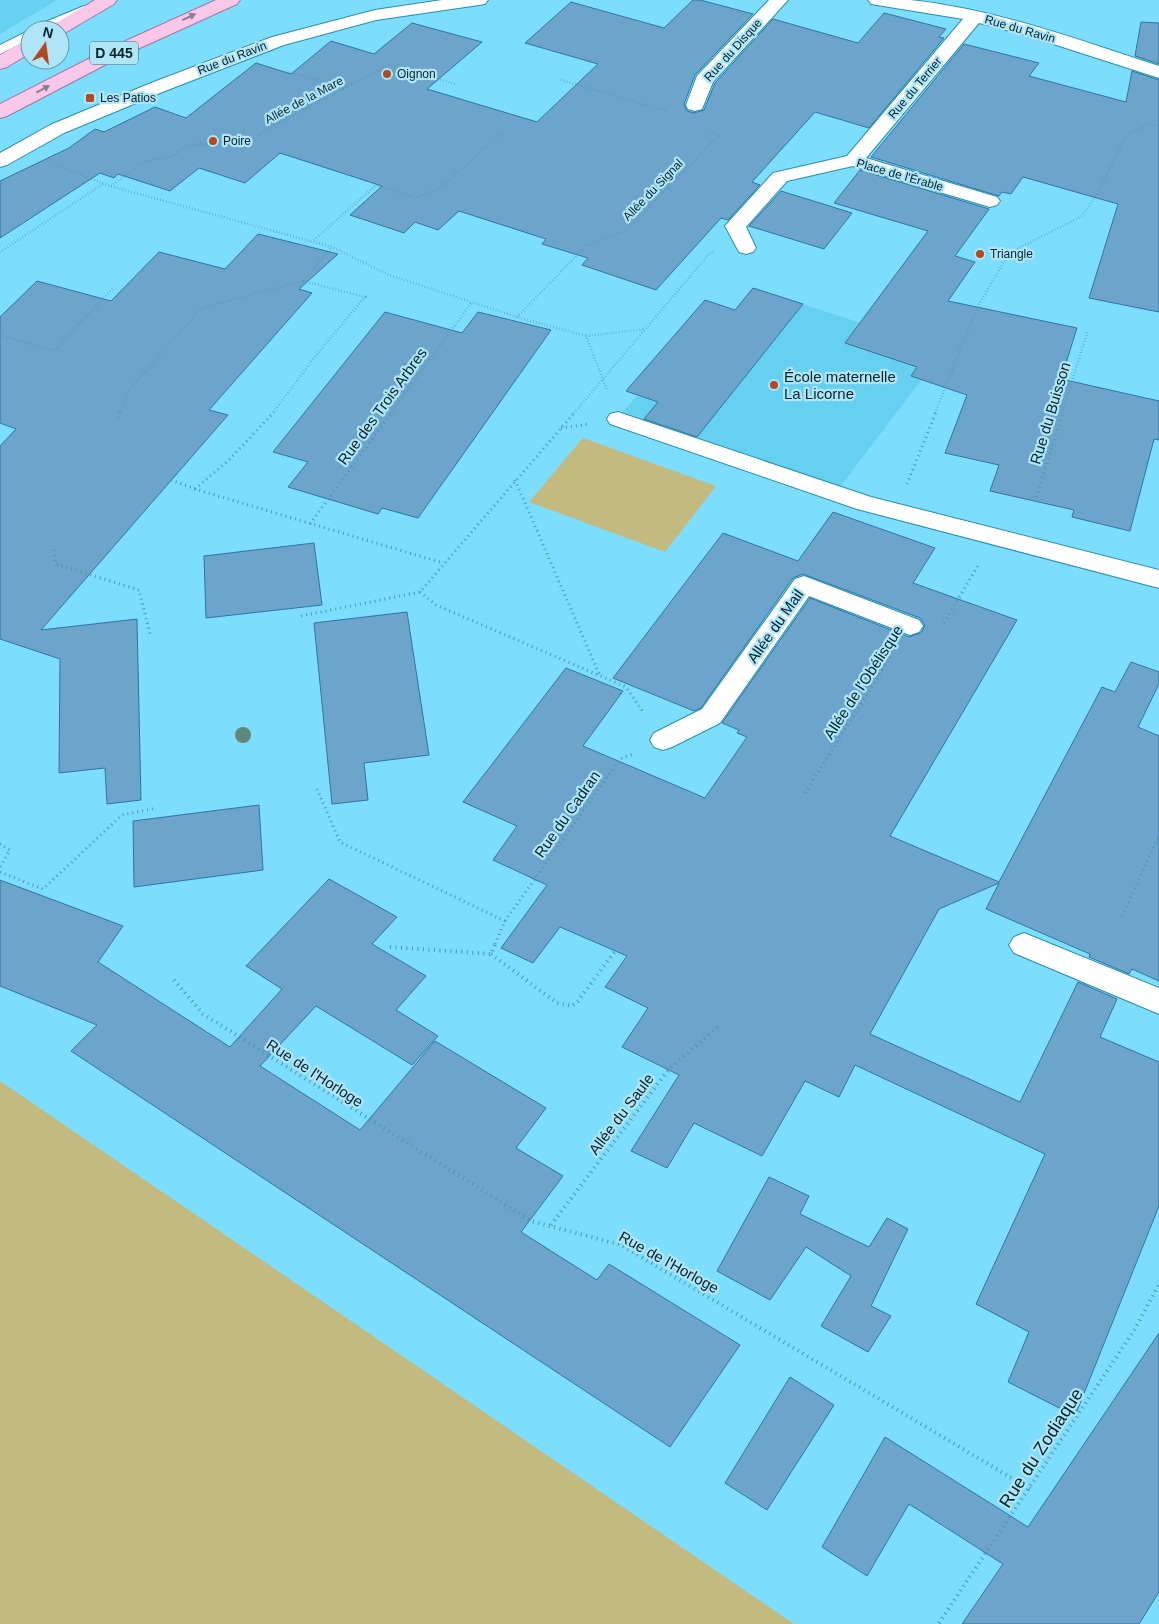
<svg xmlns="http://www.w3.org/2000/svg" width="1159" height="1624" viewBox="0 0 1159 1624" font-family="Helvetica,sans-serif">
	<rect width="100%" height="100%" fill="#7dddfc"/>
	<g fill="#65d0f0">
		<polygon points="0,0 57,0 0,34"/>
		<polygon points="753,288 944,350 840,487 661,425 660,426 643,420 643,419 623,412 638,395 626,391 705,300 735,310"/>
	</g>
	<g fill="#c3ba80">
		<polygon points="583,438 716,486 665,552 529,502"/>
		<polygon points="0,1081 794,1624 0,1624"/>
	</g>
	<g fill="#6ca4cc" stroke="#2e75a3">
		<polygon points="693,0 700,0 753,14 695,75 684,104 687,111 694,113 704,110 715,83 773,19 858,43 884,13 946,29 939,37 944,38 869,128 815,112 752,182 760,185 728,220 721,218 656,290 582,265 588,258 542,244 546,239 459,211 438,230 415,222 404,233 350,215 382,186 280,153 245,183 199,168 170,191 118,174 114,178 100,173 0,238 0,181 69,148 95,129 104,132 155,107 186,118 256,63 291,74 331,41 374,54 412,23 482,42 427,89 537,122 598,64 525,43 571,2 664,28"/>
		<polygon points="1141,22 1159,23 1159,64 1135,56"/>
		<polygon points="964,44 1039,63 1029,76 1126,102 1132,71 1159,80 1159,312 1089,298 1118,204 1023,177 1011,194 1002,192 999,196 871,157"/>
		<polygon points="860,170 989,209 955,256 975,262 948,301 1077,328 1061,379 1159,401 1159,440 1154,439 1130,531 1072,517 1074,510 990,491 999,465 945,453 967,395 911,376 917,367 845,343 928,231 834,203"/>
		<polygon points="781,191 852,213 824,249 749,226"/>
		<polygon points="258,234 338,254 299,289 312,293 209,410 228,415 41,630 137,619 141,800 107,804 105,768 59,773 60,659 0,639 0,446 16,429 0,423 0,317 37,281 111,301 159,252 225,269"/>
		<polygon points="753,288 803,304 697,437 644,419 658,402 626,391 705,300 735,310"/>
		<polygon points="385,312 462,333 478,312 551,330 418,518 382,508 378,514 288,487 308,462 273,452"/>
		<polygon points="833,512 935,548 913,583 1017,620 890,836 999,882 1102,687 1115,692 1131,662 1159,672 1159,684 1138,727 1159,736 1159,981 1132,969 1129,974 1089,957 1090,954 986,909 999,883 939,909 870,1034 1020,1102 1078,982 1117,999 1100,1037 1159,1062 1159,1206 1075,1416 1008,1382 1029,1332 976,1304 1045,1154 855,1065 839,1097 805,1081 762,1156 694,1123 667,1168 631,1151 679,1075 622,1047 648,1008 605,987 627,956 560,927 533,963 501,948 547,885 493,860 517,826 463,802 566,668 623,691 583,746 705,798 747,737 737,733 739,730 722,723 810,598 909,637 921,633 925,625 920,618 803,574 793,578 701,708 694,711 613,678 723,533 798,561"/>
		<polygon points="314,543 322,605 206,618 204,556"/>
		<polygon points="407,612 429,755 364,763 368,800 332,804 314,623"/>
		<polygon points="259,805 263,870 134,887 133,821"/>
		<polygon points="329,879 397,917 372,944 426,976 396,1010 438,1036 412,1065 316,1006 260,1066 360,1130 435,1041 546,1108 516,1148 563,1176 521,1232 597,1280 609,1264 740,1345 670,1447 71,1051 97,1025 0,986 0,880 123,926 98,962 230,1047 282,989 246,966"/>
		<polygon points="769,1177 809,1196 800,1214 869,1247 887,1218 908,1229 871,1306 891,1316 868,1352 821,1326 851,1276 806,1247 770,1300 717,1271"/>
		<polygon points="1159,1333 1159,1592 1139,1624 962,1624 1003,1564 909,1504 867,1576 822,1547 885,1437 1028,1527"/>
		<polygon points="790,1377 834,1405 767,1510 725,1483"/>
	</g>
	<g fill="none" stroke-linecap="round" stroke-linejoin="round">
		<g stroke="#2790ac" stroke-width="2">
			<g id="service">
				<polygon points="84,6 90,10 89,13 49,30 31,30 33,27"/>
				<polygon points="30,30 30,39 0,54 0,45"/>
			</g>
		</g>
		<g stroke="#2790ac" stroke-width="2">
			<g id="minor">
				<polygon points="442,0 488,0 485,4 479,5 376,20 284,45 165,91 64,133 7,165 0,167 0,153 50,125 151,83 272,37 375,10"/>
				<polygon points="769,0 788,0 713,82 702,109 695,111 688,109 686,105 697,76"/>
				<path d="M868 0C882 0 897 0 910 0 996 9 1078 40 1159 66V78L1022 34 979 23 866 158 997 197 1000 201 997 205 990 207 983 205 853 166 787 181 746 227 756 248 753 252 746 254 739 252 725 226 773 173 847 156 963 19 877 5 871 4Z"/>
				<polygon points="618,412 871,497 1159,570 1159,588 857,509 610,424 607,419 610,414"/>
				<polygon points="804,576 919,620 923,626 919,632 910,635 809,596 720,723 672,747 663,750 654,747 650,740 654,733 702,709 795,579"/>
				<polygon points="1024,933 1159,988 1159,1014 1014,953 1009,945 1014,937"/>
			</g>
		</g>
		<g stroke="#a1769d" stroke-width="2">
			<g id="primary">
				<polygon points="95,0 117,0 114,4 63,34 60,35 60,30 48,30 51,26"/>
				<polygon points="216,0 240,0 237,4 120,57 7,116 0,118 0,104 108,49"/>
				<polygon points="30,40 30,53 7,67 0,69 0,55 24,41"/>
			</g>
		</g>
		<g stroke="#4e95ab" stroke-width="2.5" stroke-dasharray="0.5 2.5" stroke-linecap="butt">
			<polyline points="286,71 345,88"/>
			<polyline points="561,80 666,111"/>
			<polyline points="55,165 110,186 332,247 389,275 517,317 586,336 607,390"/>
			<polyline points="111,186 144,162 173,156 187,145 252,140 266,130 388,65 455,84"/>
			<polyline points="314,240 376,185 416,198 441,187 504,131"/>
			<polyline points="0,252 103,184"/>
			<polyline points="303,281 332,247"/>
			<polyline points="517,317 586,246 628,229 719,135 709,132"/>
			<polyline points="0,335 54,351 114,287"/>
			<polyline points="586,336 645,329"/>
			<polyline points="120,413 129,390 201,308 303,281 365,297 317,354 273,413"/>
			<polyline points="391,413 472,302"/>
			<polyline points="574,413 710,253 714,252"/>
			<polyline points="935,413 977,308 1009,253 1082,216 1095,197 1126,136 1148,124 1159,126"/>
			<polyline points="1062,413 1088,330"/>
		</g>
		<g stroke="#4e95ab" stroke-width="3" stroke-dasharray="1 4" stroke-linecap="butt">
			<polyline points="118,418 120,412"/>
			<polyline points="561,428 588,424"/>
			<polyline points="171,480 195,489 443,563"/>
			<polyline points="515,480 600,676"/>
			<polyline points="907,484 936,412"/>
			<polyline points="195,489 229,460 274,412"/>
			<polyline points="1035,502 1063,412"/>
			<polyline points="310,524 392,412"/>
			<polyline points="54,550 56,564 139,590 150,634"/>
			<polyline points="420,592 436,605 626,687 643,712"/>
			<polyline points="301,616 420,592 575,412"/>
			<polyline points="944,623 979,564"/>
			<polyline points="317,789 340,842 505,921"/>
			<polyline points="805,793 893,653"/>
			<polyline points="0,844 10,850 0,867"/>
			<polyline points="0,872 43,889 122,815 156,808"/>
			<polyline points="1122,916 1159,836"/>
			<polyline points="495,944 505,921 620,759 633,754"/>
		</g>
		<g stroke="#4e95ab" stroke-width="4" stroke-dasharray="1 4.5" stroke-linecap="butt">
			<polyline points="390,947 491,954 496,942"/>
			<polyline points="491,954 557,1003 572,1006 578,1001 615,951"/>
			<polyline points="174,980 203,1014 531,1221 621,1245 1030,1489"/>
			<polyline points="551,1225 669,1069 719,1026"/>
			<polyline points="939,1623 1135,1329 1159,1284"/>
		</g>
		<use href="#service" fill="#fff" fill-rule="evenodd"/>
		<use href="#minor" fill="#fff" fill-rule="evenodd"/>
		<use href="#primary" fill="#f9c7e8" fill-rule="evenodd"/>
	</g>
	<circle fill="#608779" cx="243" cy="735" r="8"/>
	<defs><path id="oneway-solid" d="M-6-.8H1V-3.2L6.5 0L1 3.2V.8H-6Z" transform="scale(1.25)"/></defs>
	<g fill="#8b7e94">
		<use href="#oneway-solid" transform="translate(189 17) rotate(-25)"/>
		<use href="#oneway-solid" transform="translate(43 89) rotate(-28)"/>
	</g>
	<g fill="#b04a20" stroke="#afe5f7" stroke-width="2">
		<circle cx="387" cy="74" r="5"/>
		<rect x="85" y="93" width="10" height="10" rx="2.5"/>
		<circle cx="213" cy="141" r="5"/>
		<circle cx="980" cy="254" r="5"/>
		<circle cx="774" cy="385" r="5"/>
	</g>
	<g text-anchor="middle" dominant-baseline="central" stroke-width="4.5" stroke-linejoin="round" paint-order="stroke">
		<g font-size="12" fill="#04242d" stroke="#afe5f7">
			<text transform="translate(1020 29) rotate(16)">Rue du Ravin</text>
			<text transform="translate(733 50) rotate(-48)">Rue du Disque</text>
			<text transform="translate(232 58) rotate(-21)">Rue du Ravin</text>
			<text transform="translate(915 88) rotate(-50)">Rue du Terrier</text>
			<text transform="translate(304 100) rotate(-28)">Allée de la Mare</text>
			<text transform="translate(900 175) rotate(16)">Place de l'Érable</text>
			<text transform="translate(653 190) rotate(-46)">Allée du Signal</text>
		</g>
		<g font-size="12" fill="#04242d" stroke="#afe5f7" text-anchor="start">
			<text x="397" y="74">Oignon</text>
			<text x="100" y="98">Les Patios</text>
			<text x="223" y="141">Poire</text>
			<text x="990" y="254">Triangle</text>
		</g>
		<rect fill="#afe5f7" stroke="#375e6a" stroke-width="1" x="90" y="41.5" width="48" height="23" rx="4"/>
		<g font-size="14" font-weight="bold" fill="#04242d">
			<text x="114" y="53">D 445</text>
		</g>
		<g font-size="15" fill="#04242d" stroke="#afe5f7" text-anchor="start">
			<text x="784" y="376">École maternelle<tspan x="784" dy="17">La Licorne</tspan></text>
		</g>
		<g font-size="15" fill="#04242d" stroke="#afe5f7">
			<text transform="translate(382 406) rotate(-54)">Rue des Trois Arbres</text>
			<text transform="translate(1050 413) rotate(-73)">Rue du Buisson</text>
			<text transform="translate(775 626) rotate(-55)">Allée du Mail</text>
			<text transform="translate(863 682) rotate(-57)">Allée de l'Obélisque</text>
			<text transform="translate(567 814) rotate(-55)">Rue du Cadran</text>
			<text transform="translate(315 1073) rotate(33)">Rue de l'Horloge</text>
			<text transform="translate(621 1114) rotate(-53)">Allée du Saule</text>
			<text transform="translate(669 1262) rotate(29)">Rue de l'Horloge</text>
		</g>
		<g font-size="18" fill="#04242d" stroke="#afe5f7">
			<text transform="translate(1041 1448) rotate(-57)">Rue du Zodiaque</text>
		</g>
	</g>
	<g transform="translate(45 45) rotate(14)"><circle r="24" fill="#afe5f7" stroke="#6b98a6"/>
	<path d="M0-4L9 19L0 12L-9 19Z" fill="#b04a20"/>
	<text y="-8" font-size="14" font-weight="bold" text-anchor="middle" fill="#04242d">N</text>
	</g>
</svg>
